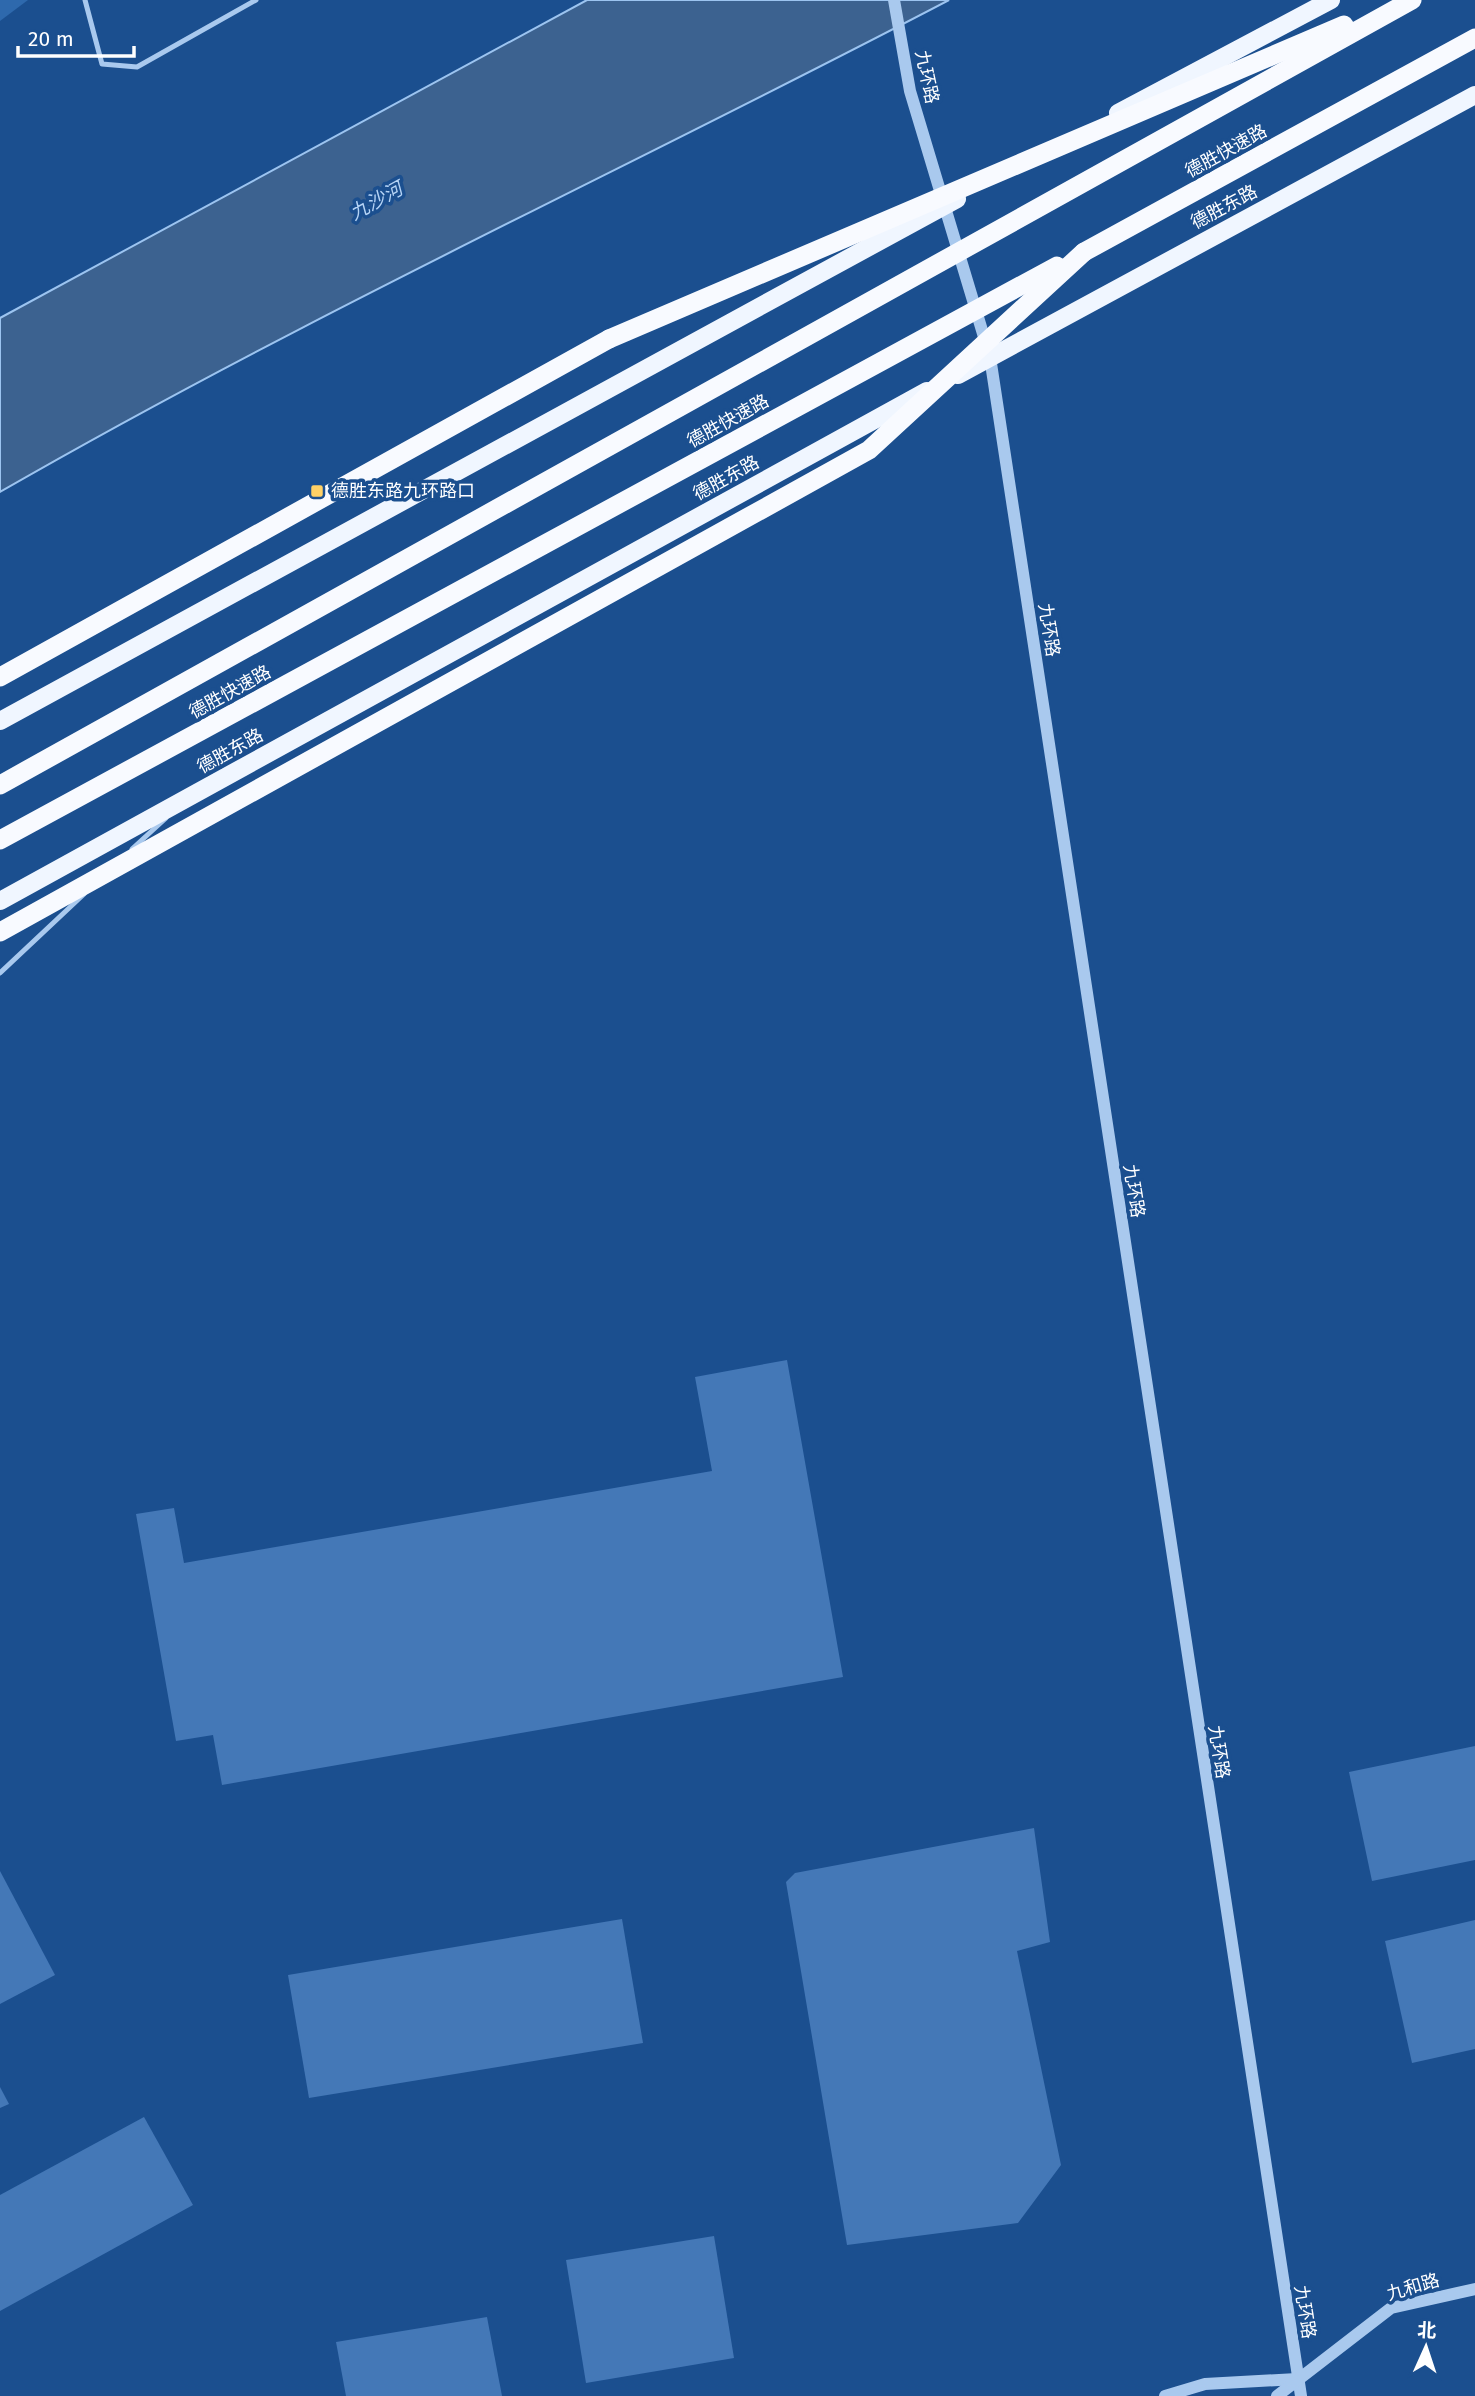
<svg xmlns="http://www.w3.org/2000/svg" width="1475" height="2396" viewBox="0 0 1475 2396" font-family="'Fira Sans','Noto Sans SC',sans-serif">
	<rect width="100%" height="100%" fill="#1b4f8f"/>
	<polygon fill="#2e69ad" points="0,0 28,0 0,21"/>
	<path fill="#3c6290" stroke="#9cc4f0" stroke-width="2" d="M587 0H949C634 165 309 314 0 492V318Z"/>
	<g fill="#4478b7">
		<polygon points="787,1360 843,1677 222,1785 213,1735 176,1741 136,1514 174,1508 184,1563 712,1471 695,1377"/>
		<polygon points="1475,1746 1475,1860 1372,1881 1349,1772"/>
		<polygon points="1034,1828 1050,1942 1017,1951 1061,2165 1018,2223 847,2245 786,1882 795,1873"/>
		<polygon points="0,1871 55,1975 0,2004"/>
		<polygon points="622,1919 643,2043 309,2098 288,1975"/>
		<polygon points="1475,1920 1475,2049 1412,2063 1385,1941"/>
		<polygon points="0,2087 9,2104 0,2108"/>
		<polygon points="144,2117 193,2205 0,2311 0,2195"/>
		<polygon points="714,2236 734,2358 586,2383 566,2260"/>
		<polygon points="487,2317 502,2396 346,2396 336,2342"/>
	</g>
	<g fill="none" stroke-linecap="round" stroke-linejoin="round">
		<g stroke="#a9c9ee" stroke-width="5">
			<polyline points="85,0 102,64 137,67 256,0"/>
			<polyline points="132,849 166,818"/>
			<polyline points="0,973 84,894"/>
		</g>
		<g stroke="#a9c9ee" stroke-width="12">
			<polyline points="894,0 910,91 990,357 1301,2396"/>
			<polyline points="1165,2396 1205,2384 1297,2379"/>
			<polyline points="1277,2396 1391,2308 1475,2289"/>
		</g>
		<g stroke="#f0f6ff" stroke-width="18">
			<polyline points="1118,113 1331,0"/>
			<polyline points="958,375 1475,95"/>
			<polyline points="0,721 957,199"/>
			<polyline points="0,901 927,391"/>
		</g>
		<g stroke="#f8faff" stroke-width="19">
			<polyline points="1084,252 1475,38"/>
			<polyline points="0,677 609,339"/>
		</g>
		<g stroke="#f8faff" stroke-width="19">
			<polyline points="609,339 1344,25"/>
			<polyline points="0,785 1412,0"/>
			<polyline points="0,840 1057,266"/>
			<polyline points="0,932 869,450 1084,252"/>
		</g>
	</g>
	<rect fill="#ffd166" stroke="#1b4f8f" stroke-width="2.5" x="310" y="484" width="14" height="14" rx="3.5"/>
	<g text-anchor="middle" dominant-baseline="central" stroke-width="7" stroke-linejoin="round" paint-order="stroke">
		<g font-size="18" fill="#fff" stroke="#1b4f8f">
			<text transform="translate(927 77) rotate(78)">九环路</text>
			<text transform="translate(1226 151) rotate(-29)">德胜快速路</text>
			<text transform="translate(1224 207) rotate(-28)">德胜东路</text>
			<text transform="translate(728 421) rotate(-29)">德胜快速路</text>
			<text transform="translate(726 478) rotate(-29)">德胜东路</text>
			<text transform="translate(1049 630) rotate(81)">九环路</text>
			<text transform="translate(230 692) rotate(-29)">德胜快速路</text>
			<text transform="translate(230 751) rotate(-29)">德胜东路</text>
			<text transform="translate(1134 1191) rotate(81)">九环路</text>
			<text transform="translate(1219 1752) rotate(81)">九环路</text>
			<text transform="translate(1413 2287) rotate(-16)">九和路</text>
			<text transform="translate(1305 2312) rotate(81)">九环路</text>
		</g>
		<g font-size="18" fill="#fff" stroke="#1b4f8f" text-anchor="start">
			<text x="331" y="491">德胜东路九环路口</text>
		</g>
		<g font-size="19" font-style="italic" fill="#b5d3f5" stroke="#1b4f8f">
			<text transform="translate(376 201) rotate(-29)">九沙河</text>
		</g>
	</g>
	<g transform="translate(1426 2347) rotate(3)" stroke="#1b4f8f" stroke-width="5" paint-order="stroke">
	<path d="M0-5L12 26L0 18L-12 26Z" fill="#ffffff"/>
	<text y="-10" font-size="19" font-weight="bold" text-anchor="middle" fill="#ffffff">北</text>
	</g>
	<path d="M18 46v10h116v-10" fill="none" stroke="#ffffff" stroke-width="3.5"/>
	<text x="28" y="46" font-size="21" fill="#ffffff" stroke="#1b4f8f" stroke-width="5" paint-order="stroke">20 m</text>
</svg>
